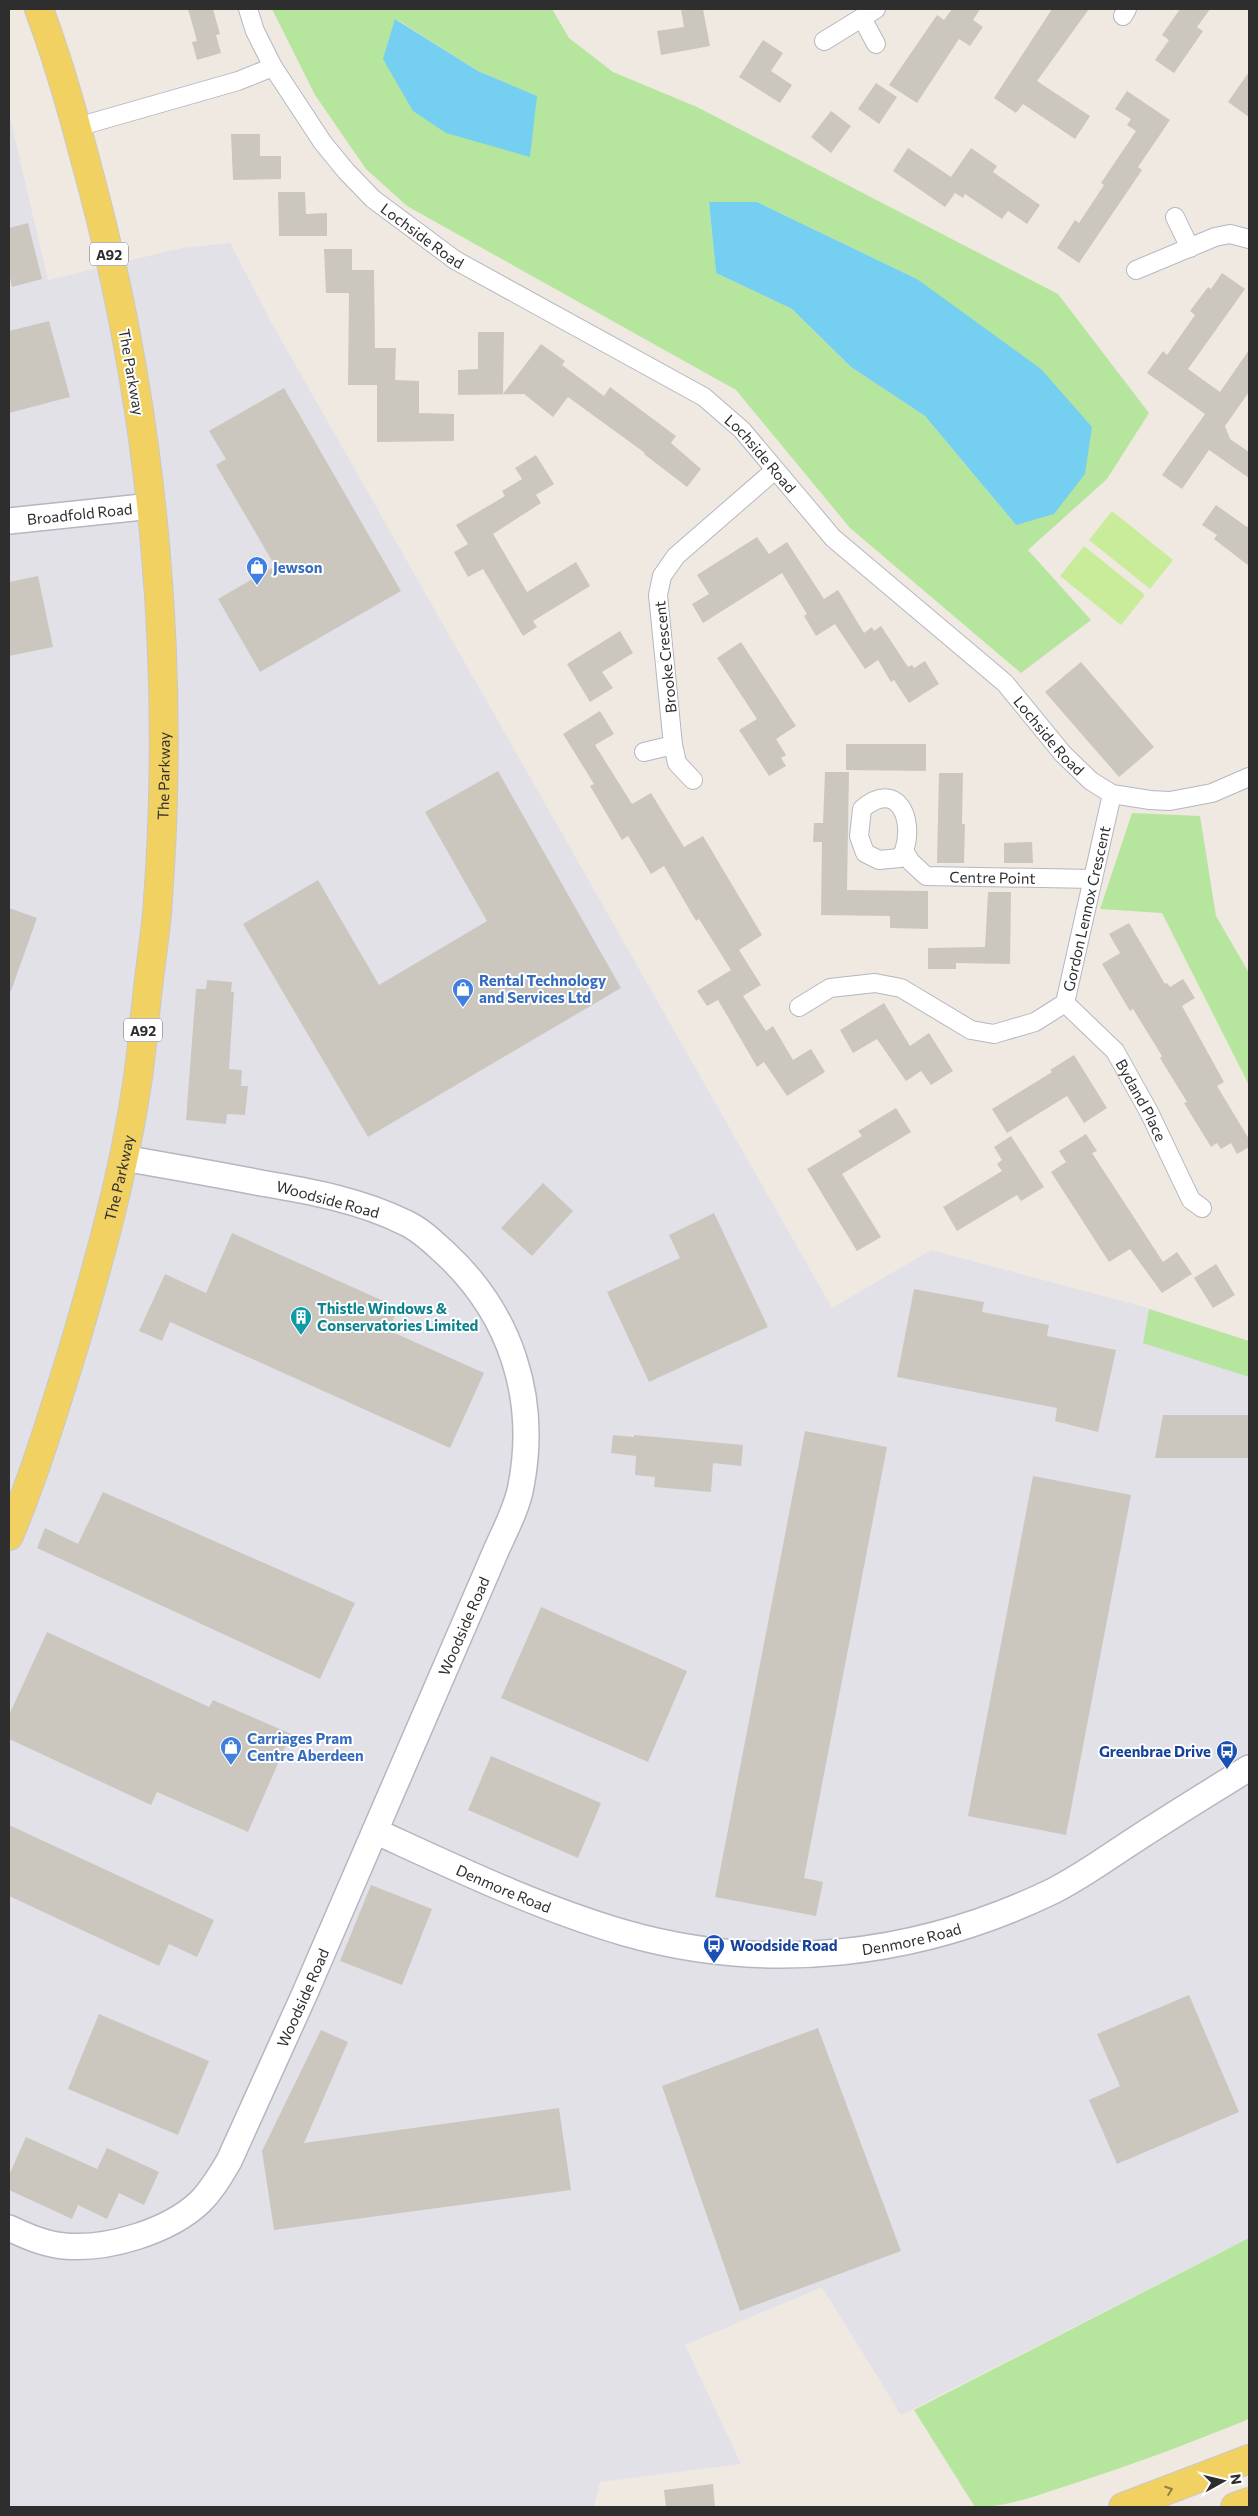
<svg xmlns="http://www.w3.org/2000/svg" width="1258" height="2516" viewBox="0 0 1258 2516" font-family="Commissioner,sans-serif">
	<rect width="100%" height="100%" fill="#efe9e1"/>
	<polygon fill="#e3e1e8" points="9,113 48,280 182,248 230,243 271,322 832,1308 931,1250 1141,1306 1249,1341 1249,2238 901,2415 822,2287 685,2345 741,2464 600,2482 594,2507 9,2507"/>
	<g fill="#b6e59e" fill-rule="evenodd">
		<path d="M272 9H552L569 38 613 72 697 107 1058 294 1149 413 1107 479 1028 550 1091 620 1021 673 850 528 736 390 407 206 366 169 315 95ZM396 19 478 71 536 96 530 156 493 146ZM709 202H757L917 279 1016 525 925 416 851 367 792 309 716 273Z"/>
		<polygon points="1132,813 1200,816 1216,916 1249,973 1249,1085 1162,913 1100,909"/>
		<polygon points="1149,1309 1249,1341 1249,1377 1143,1343"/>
		<path d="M1249 2238V2419C1188 2444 1126 2467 1063 2487 1032 2497 1007 2507 975 2507L914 2410Z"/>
	</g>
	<g fill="#c9ec9a">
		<polygon points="1112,511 1173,560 1150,589 1089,540"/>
		<polygon points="1084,546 1145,595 1121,625 1060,576"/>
	</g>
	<g fill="#75cff0">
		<polygon points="395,19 478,71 537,96 530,157 446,133 413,111 383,59"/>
		<polygon points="709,202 757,202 917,279 1041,369 1092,427 1085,474 1054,514 1016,525 925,416 851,367 792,309 716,273"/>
	</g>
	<g fill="#cbc7bf">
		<polygon points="188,9 213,9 220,34 216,35 221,53 197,60 192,42 197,41"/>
		<polygon points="681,9 703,9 710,46 661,55 657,31 684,27"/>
		<polygon points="952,9 980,9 973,20 983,27 970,46 959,39 917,103 889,85 937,15 944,20"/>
		<polygon points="1052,9 1089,9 1037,81 1090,116 1075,139 1023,104 1016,113 994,98"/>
		<polygon points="1180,9 1210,9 1197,27 1203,31 1174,73 1155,60 1169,40 1162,35"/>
		<polygon points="763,40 783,53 771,71 792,85 780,103 739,77"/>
		<polygon points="1249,72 1249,117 1228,102"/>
		<polygon points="876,83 897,97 879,124 858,109"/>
		<polygon points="1127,91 1170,120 1138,167 1142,170 1079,263 1057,248 1075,220 1079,223 1104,185 1101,183 1136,131 1127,125 1131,119 1115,109"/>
		<polygon points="831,111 851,126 831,153 811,137"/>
		<polygon points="231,134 260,134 260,156 281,156 281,179 233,180"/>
		<polygon points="908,148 951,177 971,148 997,166 993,172 1040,205 1027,224 1008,211 1002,219 965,194 963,198 955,193 945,207 893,171"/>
		<polygon points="278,192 305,192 306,214 327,213 327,236 279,236"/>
		<polygon points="28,223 42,279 12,287 9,272 9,228"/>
		<polygon points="324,249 352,249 352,270 374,270 375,348 396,348 395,380 419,381 419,413 454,414 454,441 377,442 377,385 348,385 349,293 326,293"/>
		<polygon points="1222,273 1245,289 1188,369 1220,392 1249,350 1249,392 1225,426 1230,439 1249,452 1249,478 1209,450 1182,489 1162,475 1205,414 1147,373 1163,351 1167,355 1195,315 1190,311 1208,287 1211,289"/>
		<polygon points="49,321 70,397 9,413 9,331"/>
		<polygon points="478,332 504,332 503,394 541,344 565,361 562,365 604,396 610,387 676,436 671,443 701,469 687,487 644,454 645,453 568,397 553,417 524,394 458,395 458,370 478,369"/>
		<polygon points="284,388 401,591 260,672 218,599 275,566 216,465 226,459 209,431"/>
		<polygon points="536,455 554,484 536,495 541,503 493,534 527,592 576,562 590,586 533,621 537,627 523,636 483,569 468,577 454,552 468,544 456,525 505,496 502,491 522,479 515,468"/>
		<polygon points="1216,505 1247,527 1249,525 1249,566 1214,539 1217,535 1202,525"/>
		<polygon points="757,537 769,554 787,542 824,599 838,590 864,633 872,627 874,631 881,626 908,667 912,665 914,668 925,661 939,684 909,703 894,680 891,682 878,660 865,669 835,624 816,636 804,616 807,614 782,573 703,623 692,604 709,594 697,575"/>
		<polygon points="38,576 53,647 9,656 9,582"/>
		<polygon points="620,631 633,653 602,672 613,688 590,702 567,664"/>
		<polygon points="741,642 796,726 776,739 786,755 781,758 786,766 769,776 739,730 757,719 717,658"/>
		<polygon points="1081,662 1154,747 1119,777 1045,692"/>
		<polygon points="600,711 614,734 595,745 632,804 651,793 684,847 703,836 762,935 739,950 761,985 743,996 766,1031 773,1026 793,1060 811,1049 825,1072 787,1096 764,1062 757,1067 718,1000 707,1006 697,991 731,970 699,919 696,921 664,866 651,874 628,836 622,840 590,786 594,784 563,734"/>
		<polygon points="846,744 926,744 926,771 846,770"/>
		<polygon points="498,771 621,988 368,1137 243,924 318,880 379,985 487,921 425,812"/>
		<polygon points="825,772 849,772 847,890 928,891 928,929 890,928 890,916 821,915 822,842 813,842 814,823 823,823"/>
		<polygon points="939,773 963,773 962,824 965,824 964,863 937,863"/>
		<polygon points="1032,842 1033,863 1004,863 1004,843"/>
		<polygon points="988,892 1011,892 1010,964 956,963 956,969 928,969 928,948 985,947"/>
		<polygon points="9,908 37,918 11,991 9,991"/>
		<polygon points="1129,923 1165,984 1167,983 1170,987 1183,979 1195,998 1182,1006 1224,1082 1217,1086 1249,1139 1249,1147 1237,1154 1231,1143 1221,1149 1217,1143 1211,1147 1184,1103 1187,1102 1160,1058 1162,1056 1133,1009 1130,1011 1102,964 1120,953 1109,934"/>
		<polygon points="207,980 232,982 231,992 234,992 229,1069 242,1070 241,1086 248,1086 245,1115 227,1114 226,1124 186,1120 196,989 206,989"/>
		<polygon points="884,1003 910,1046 929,1033 953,1071 931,1085 921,1071 906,1081 877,1039 853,1053 840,1030"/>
		<polygon points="1074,1055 1107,1108 1084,1123 1067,1096 1007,1133 992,1109 1052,1072 1050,1070"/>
		<polygon points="896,1108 911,1132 842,1174 881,1237 857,1251 807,1169 862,1136 858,1131"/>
		<polygon points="1086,1134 1097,1151 1092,1153 1163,1262 1177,1252 1192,1274 1162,1293 1130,1249 1109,1262 1051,1172 1066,1162 1059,1151"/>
		<polygon points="1011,1136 1044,1187 1021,1201 1017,1195 957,1231 943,1207 1002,1171 997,1164 1002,1160 994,1147"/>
		<polygon points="543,1183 573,1211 532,1256 501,1228"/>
		<polygon points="714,1213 768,1327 649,1382 607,1292 680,1258 669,1235"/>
		<polygon points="232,1233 399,1308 388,1330 484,1373 450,1448 170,1322 162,1341 139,1331 165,1274 206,1293"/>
		<polygon points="1216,1264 1235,1295 1213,1308 1194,1278"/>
		<polygon points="914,1289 984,1302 982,1312 1049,1325 1047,1336 1116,1350 1098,1432 1055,1421 1057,1408 897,1377"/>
		<polygon points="1163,1415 1249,1415 1249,1458 1155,1458"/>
		<polygon points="805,1431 887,1447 804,1878 823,1882 816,1916 715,1897"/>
		<polygon points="613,1435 634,1437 634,1435 743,1445 741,1466 713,1463 711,1492 654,1487 655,1477 635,1475 636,1456 611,1453"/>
		<polygon points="1033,1476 1131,1495 1066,1835 968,1816"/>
		<polygon points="103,1492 355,1603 320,1679 37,1548 45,1528 78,1544"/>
		<polygon points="541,1607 687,1671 648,1762 501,1698"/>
		<polygon points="47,1632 209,1707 213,1700 291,1734 248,1832 157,1792 151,1805 9,1739 9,1715"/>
		<polygon points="491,1756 601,1803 578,1858 468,1810"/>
		<polygon points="9,1825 214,1920 197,1957 169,1944 159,1966 9,1896"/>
		<polygon points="371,1885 432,1909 402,1985 340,1961"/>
		<polygon points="1189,1995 1239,2112 1117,2164 1089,2100 1120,2086 1097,2034"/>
		<polygon points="99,2014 209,2061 178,2135 68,2089"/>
		<polygon points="818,2028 901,2251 740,2311 662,2086"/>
		<polygon points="321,2030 348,2042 304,2143 559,2108 571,2190 274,2230 262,2151"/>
		<polygon points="26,2137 97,2169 107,2148 159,2172 144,2205 119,2193 107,2219 78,2205 72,2219 9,2190 9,2175"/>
		<polygon points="713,2484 715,2507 666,2507 664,2490"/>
	</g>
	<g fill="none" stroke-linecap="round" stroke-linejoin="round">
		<g stroke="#b4b7c1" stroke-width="20">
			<g id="street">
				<path id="s1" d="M248 9 255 31 273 67 323 143 346 171 373 199 455 260 704 397 742 430 833 538 1005 683 1063 754 1091 781 1112 794 1150 800 1170 801 1212 793 1249 777"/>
				<polyline points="1123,16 1127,9"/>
				<polyline points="862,18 876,44"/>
				<polyline points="824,41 876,9"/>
				<polyline points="77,127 238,81 273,67"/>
				<polyline points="1175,217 1190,248"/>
				<polyline points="1136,270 1215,237 1230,234 1249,239"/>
				<polyline points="644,752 673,745"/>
				<polyline points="693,780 677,763 673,745 658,595 662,576 676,556 775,470"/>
				<path id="s2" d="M904 851 900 858 879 860 865 853 859 836 862 809C897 779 915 818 904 851L911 862 926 876 1093 879"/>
				<path id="s3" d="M1065 1003 1115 1051 1149 1112 1191 1200 1202 1208"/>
				<path id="s4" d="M799 1007 830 988 875 983 901 988 971 1030 994 1034 1035 1022 1065 1003 1112 794"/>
			</g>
		</g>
		<g stroke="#b4b7c1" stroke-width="28">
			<g id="secondary">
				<path id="s5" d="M9 521 152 506"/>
				<path id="s6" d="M375 1831C456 1868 539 1908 625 1933 768 1974 919 1956 1053 1891 1081 1877 1107 1858 1133 1841 1171 1816 1210 1792 1249 1768"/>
				<path id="s7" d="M9 2228C26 2236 44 2244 64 2246 107 2250 168 2232 200 2202 212 2190 220 2176 229 2161L305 1993 495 1553C504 1532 517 1509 521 1486 538 1398 511 1314 445 1253 433 1242 421 1230 406 1223 362 1201 310 1191 261 1183 215 1174 169 1166 123 1158"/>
			</g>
		</g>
		<g stroke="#c9c9c9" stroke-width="30">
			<g id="primary">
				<path id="s8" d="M9 1536C35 1474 55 1408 75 1343 100 1258 124 1172 137 1084 141 1058 143 1032 146 1006 149 975 154 944 157 913 176 671 155 424 93 189 77 128 61 68 39 9"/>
				<polyline points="1123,2507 1249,2459"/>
				<polyline points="1235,2507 1249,2502"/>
			</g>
		</g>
		<use href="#street" stroke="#fff" stroke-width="18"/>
		<use href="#secondary" stroke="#fff" stroke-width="25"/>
		<use href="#primary" stroke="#f2d163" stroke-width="28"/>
	</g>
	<defs><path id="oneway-chevron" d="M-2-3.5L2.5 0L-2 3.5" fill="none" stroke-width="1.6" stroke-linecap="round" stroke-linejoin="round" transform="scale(1.25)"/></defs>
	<use stroke="#908048" href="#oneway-chevron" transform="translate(1169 2490) rotate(-20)"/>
	<defs>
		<g id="shop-pin" transform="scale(1.125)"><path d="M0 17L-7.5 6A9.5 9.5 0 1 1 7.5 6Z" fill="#3f7fe0" stroke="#fff"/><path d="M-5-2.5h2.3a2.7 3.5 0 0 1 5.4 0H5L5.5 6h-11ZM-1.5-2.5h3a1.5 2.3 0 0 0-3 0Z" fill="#fff"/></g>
		<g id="building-pin" transform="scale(1.125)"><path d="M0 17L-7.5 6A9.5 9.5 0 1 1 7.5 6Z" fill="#0f9aa8" stroke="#fff"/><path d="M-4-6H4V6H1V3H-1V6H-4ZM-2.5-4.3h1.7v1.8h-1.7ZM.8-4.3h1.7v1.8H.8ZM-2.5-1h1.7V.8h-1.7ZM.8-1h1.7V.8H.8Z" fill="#fff"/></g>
		<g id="bus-pin" transform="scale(1.125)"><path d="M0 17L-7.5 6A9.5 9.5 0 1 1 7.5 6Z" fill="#1a4fb4" stroke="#fff"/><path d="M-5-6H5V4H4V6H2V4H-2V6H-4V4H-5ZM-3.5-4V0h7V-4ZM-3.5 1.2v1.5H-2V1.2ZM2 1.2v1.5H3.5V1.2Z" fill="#fff"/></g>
	</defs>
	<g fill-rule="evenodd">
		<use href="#shop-pin" x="257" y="567"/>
		<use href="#shop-pin" x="463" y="989"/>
		<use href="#building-pin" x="301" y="1317"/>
		<use href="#shop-pin" x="231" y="1747"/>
		<use href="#bus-pin" x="1227" y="1751"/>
		<use href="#bus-pin" x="714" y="1945"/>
	</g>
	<g text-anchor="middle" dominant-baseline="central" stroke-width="4" stroke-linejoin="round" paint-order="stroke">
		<g fill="#fff" stroke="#6d6d6d" stroke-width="1">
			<rect x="90" y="242.5" width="38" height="23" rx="4"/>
			<rect x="124" y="1018.5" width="38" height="23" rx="4"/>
		</g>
		<g font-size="14" font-weight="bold" fill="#2e2e2e">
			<text x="109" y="254">A92</text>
			<text x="143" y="1030">A92</text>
		</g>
		<g font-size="15" fill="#2e2e2e" stroke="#fff">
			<text stroke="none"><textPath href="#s1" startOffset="291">Lochside Road</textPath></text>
			<text transform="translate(132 372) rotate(80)">The Parkway</text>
			<text stroke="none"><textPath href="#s1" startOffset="696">Lochside Road</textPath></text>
			<text stroke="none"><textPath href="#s5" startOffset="71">Broadfold Road</textPath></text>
			<text transform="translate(665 657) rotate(-96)">Brooke Crescent</text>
			<text stroke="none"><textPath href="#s1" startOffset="1101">Lochside Road</textPath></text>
			<text stroke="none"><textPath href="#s8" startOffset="780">The Parkway</textPath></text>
			<text stroke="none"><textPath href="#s2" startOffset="280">Centre Point</textPath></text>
			<text stroke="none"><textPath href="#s4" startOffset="388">Gordon Lennox Crescent</textPath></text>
			<text stroke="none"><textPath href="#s3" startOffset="125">Bydand Place</textPath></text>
			<text stroke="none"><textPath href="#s8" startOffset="375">The Parkway</textPath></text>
			<text transform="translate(328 1199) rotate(15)">Woodside Road</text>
			<text stroke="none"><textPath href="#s7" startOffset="839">Woodside Road</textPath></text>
			<text stroke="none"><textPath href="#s6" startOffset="141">Denmore Road</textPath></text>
			<text stroke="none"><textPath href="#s6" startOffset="560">Denmore Road</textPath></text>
			<text stroke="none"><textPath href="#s7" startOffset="434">Woodside Road</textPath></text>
		</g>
		<g font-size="15" font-weight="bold" fill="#366cbe" stroke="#fff" text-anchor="start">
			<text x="273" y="567">Jewson</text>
			<text x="479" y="980">Rental Technology<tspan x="479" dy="17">and Services Ltd</tspan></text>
			<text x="247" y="1738">Carriages Pram<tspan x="247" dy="17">Centre Aberdeen</tspan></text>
		</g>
		<g font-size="15" font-weight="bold" fill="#0d838f" stroke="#fff" text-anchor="start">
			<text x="317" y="1308">Thistle Windows &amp;<tspan x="317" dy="17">Conservatories Limited</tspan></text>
		</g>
		<g font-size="15" font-weight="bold" fill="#164399" stroke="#fff" text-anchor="end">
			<text x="1211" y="1751">Greenbrae Drive</text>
			<text x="730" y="1945" text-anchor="start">Woodside Road</text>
		</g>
	</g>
	<rect width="1258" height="2516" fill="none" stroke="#2e2e2e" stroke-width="20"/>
	<g transform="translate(1223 2481) rotate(82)" stroke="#ffffff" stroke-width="4" paint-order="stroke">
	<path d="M0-4L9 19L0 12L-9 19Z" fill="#2e2e2e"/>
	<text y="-8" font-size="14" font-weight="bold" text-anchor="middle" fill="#2e2e2e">N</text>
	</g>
</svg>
